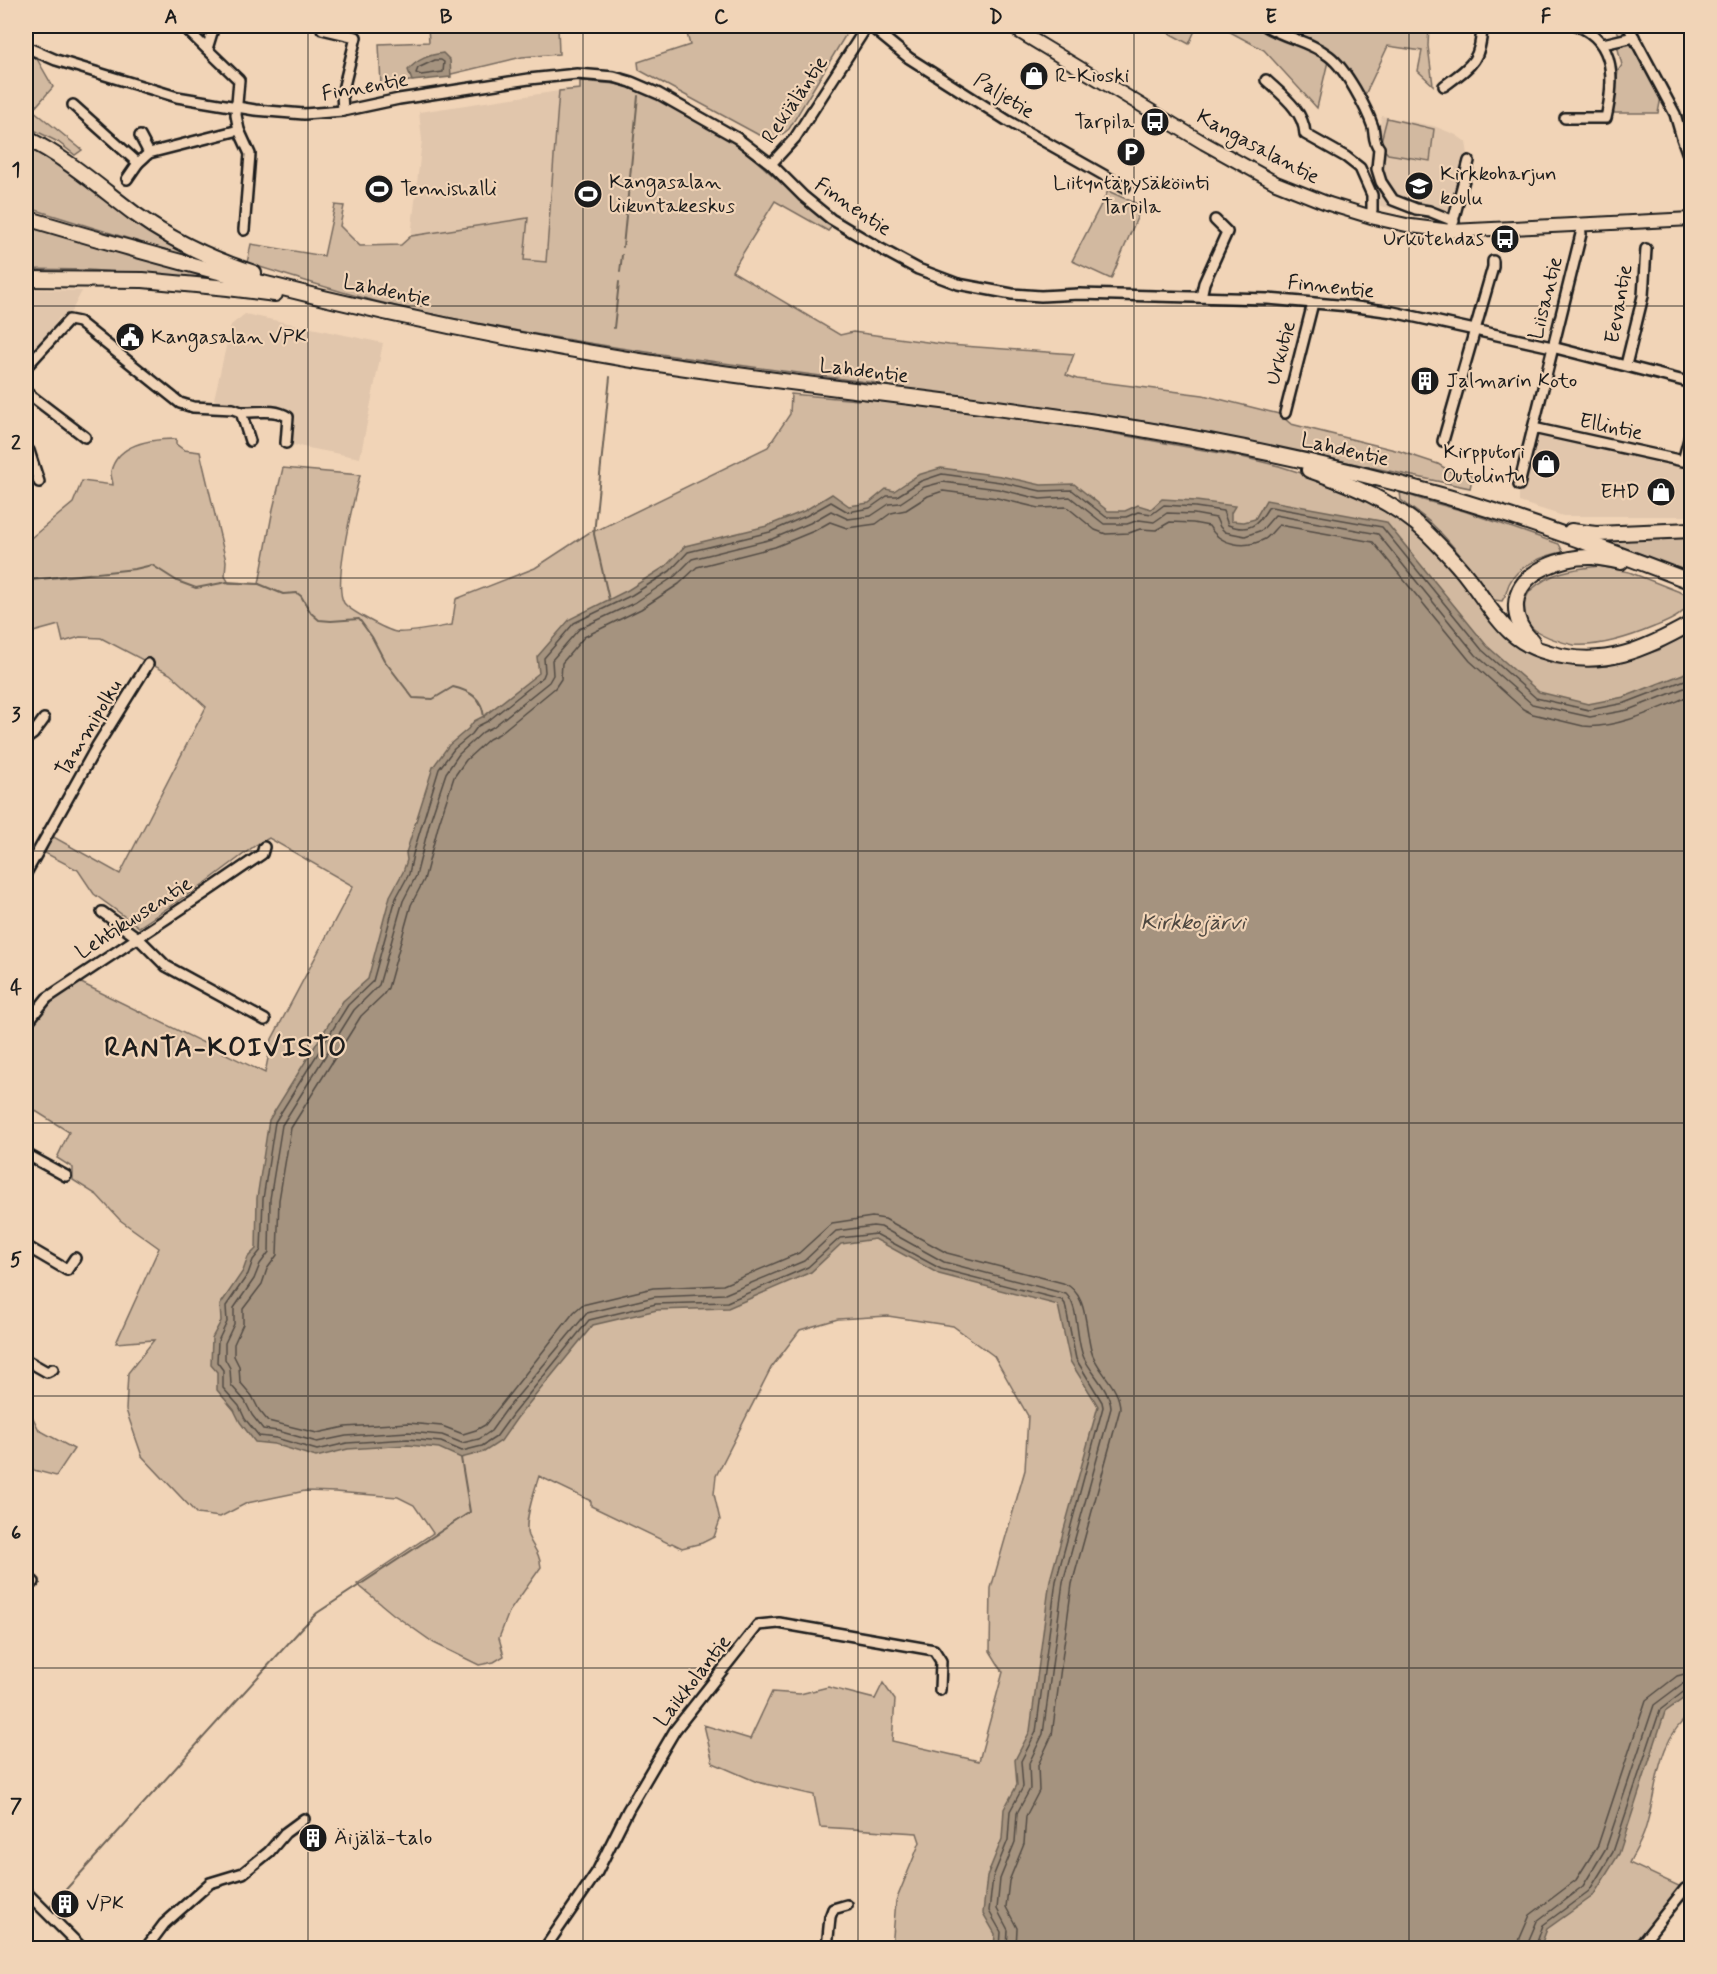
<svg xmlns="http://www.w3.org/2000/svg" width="1717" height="1974" viewBox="0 0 1717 1974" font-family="Mynerve,sans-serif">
	<rect width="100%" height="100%" fill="#f1d4b7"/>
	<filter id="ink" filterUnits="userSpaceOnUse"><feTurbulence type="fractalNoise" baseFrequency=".0167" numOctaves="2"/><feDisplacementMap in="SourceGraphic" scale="12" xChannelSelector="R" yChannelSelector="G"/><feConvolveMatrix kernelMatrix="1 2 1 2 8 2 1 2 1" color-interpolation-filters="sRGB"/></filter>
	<g filter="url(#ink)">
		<g fill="#e1c6ac">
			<polygon points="559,91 546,262 524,261 528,219 411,236 422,140 419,112"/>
			<polygon points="1382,116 1434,126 1456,135 1466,142 1469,161 1454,221 1380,206 1371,167"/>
			<polygon points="26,289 82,291 71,312 59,318 33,356 26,352"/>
			<polygon points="245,314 383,343 360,458 283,443 285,410 218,403 214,399 231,325"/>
			<polygon points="1533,428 1682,461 1691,428 1691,516 1563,516 1519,502 1519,485"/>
		</g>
		<g fill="#d2b9a0" stroke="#776a5e" stroke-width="1.5">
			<polygon points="428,26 558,26 559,54 522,57 439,77 381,85 379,44 429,42"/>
			<path d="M685 26H851L789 129C776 140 773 140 757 134L639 70 638 62 690 45Z"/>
			<polygon points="1156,26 1197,26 1189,44"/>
			<polygon points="1219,26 1429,26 1428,46 1433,85 1418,71 1422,51 1388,46 1363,99 1329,57 1317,108 1264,50"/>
			<polygon points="1615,26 1628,26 1662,92 1658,113 1612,113 1618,71 1622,65 1617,45 1623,43"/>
			<polygon points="26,55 37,59 53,87 33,110 82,150 75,155 58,142 26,126"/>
			<path d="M580 81 616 84 632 88 666 102 706 124 744 150 804 203 833 225 828 231 775 201 732 271 840 335 853 332 949 345 1074 354 1066 375 1077 379 1203 395 1279 414 1291 424 1399 451 1438 464 1453 473 1473 475 1470 488 1185 428 1077 411 881 386 882 384C735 365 587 346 441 316 375 303 311 283 247 263L251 244 324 256 335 205 344 206 340 226 360 246 401 245 411 236 528 218 524 260 546 262 559 91 580 89Z"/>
			<polygon points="1387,118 1434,129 1430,161 1388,154 1380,145"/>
			<polygon points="26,146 53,160 118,210 164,241 211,264 26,207"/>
			<polygon points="1108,191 1142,206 1111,279 1072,261"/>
			<polygon points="26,225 195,273 200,278 88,270 26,269"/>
			<path d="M791 394 858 400 859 397 967 409 1061 424 1242 457 1279 466 1314 477 1352 492 1392 512 1424 538 1450 565 1524 649 1551 663 1576 666H1606L1659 650 1691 630 1692 1713C1654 1741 1658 1793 1644 1833 1640 1844 1634 1853 1629 1863L1681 1887 1632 1948H892L896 1901 920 1842 917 1833 820 1827 814 1795 757 1782 713 1763 704 1725 750 1739 772 1692 800 1694 828 1687 875 1699 883 1683 895 1700 892 1741 979 1761 1003 1672 990 1651 991 1588 1025 1470 1028 1416 994 1356 953 1326 888 1316 838 1319 800 1330 771 1368 716 1476 714 1494 720 1520 714 1537 702 1543 682 1548 672 1543 670 1544 591 1506V1501L539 1476C535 1489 523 1523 528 1536 534 1550 539 1551 541 1567L509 1612 499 1638 504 1656 494 1662 479 1665 434 1643 393 1614 357 1584 433 1533 414 1505 398 1497 335 1492 305 1491 247 1503 220 1517 197 1514 142 1456 126 1410 128 1373 154 1340 116 1343 159 1248 120 1220 97 1195 73 1180V1168L57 1158 69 1132 26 1105V1024L73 979 265 1073 272 1039 353 886 269 838 256 845 208 881 139 927 94 894 78 870 45 853 52 836 120 874 206 707 170 674 101 638 80 637 63 642 59 625 26 634V542L73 503 82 481 113 485C113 481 110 475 111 471 118 443 153 439 176 439V444L184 450 200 452 226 561 225 576 229 583 259 584 273 509 283 468 360 475C354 499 332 584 344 603 350 611 386 630 396 632 405 634 440 627 452 625L456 599 535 568 590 532 600 529 768 447 790 414Z"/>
			<path d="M1400 492 1423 500 1464 511 1559 544 1563 552C1545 555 1517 566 1509 584 1506 591 1508 592 1502 601L1494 600C1474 573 1455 546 1431 523 1422 515 1411 508 1401 500Z"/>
			<polygon points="1691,536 1691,575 1601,539"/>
			<path d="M1599 566 1629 572 1690 596C1689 614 1669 621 1654 627 1630 637 1601 647 1574 645 1563 643 1545 637 1535 630 1523 622 1521 600 1531 590 1552 571 1573 569 1599 566Z"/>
			<polygon points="26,1411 32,1416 39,1430 74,1449 56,1476 26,1468"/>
		</g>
		<g fill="#a5937f" stroke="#6e6357" stroke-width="1.5">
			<path d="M443 53 450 60 451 77 412 81 408 70C418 59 429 55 443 53Z"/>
			<polygon points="941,468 1001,476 1041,485 1074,484 1108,511 1125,511 1138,505 1151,509 1162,499 1196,501 1235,506 1231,513 1231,521 1244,522 1255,519 1266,500 1386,522 1487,646 1539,692 1588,704 1624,697 1683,674 1691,668 1691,1693 1665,1712 1619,1854 1593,1896 1547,1929 1540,1948 994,1948 995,1934 983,1913 987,1876 1002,1839 1004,1809 1017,1785 1015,1760 1030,1731 1050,1580 1098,1406 1070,1361 1058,1305 939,1274 875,1239 841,1244 811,1272 728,1308 657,1310 593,1325 517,1418 501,1441 484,1452 461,1458 439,1448 408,1445 348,1449 316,1457 274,1444 255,1442 240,1422 234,1410 217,1390 217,1372 211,1365 212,1338 221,1321 220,1305 243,1271 248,1257 256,1249 257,1198 269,1120 343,1001 368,979 390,896 403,872 407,860 406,853 433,767 449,745 468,729 474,721 484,716 539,673 537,657 570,619 628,590 666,566 685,546 767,526 804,511 832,494 849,506 869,503 886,489 894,491 918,475"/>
		</g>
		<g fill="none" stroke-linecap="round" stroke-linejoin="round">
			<g stroke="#534c44" stroke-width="1.5">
				<polygon points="435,60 441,60 444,62 443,72 421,75 416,73 418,68"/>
				<path d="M1000 1948 1001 1932 989 1911 993 1877 1008 1840 1010 1811 1023 1787 1021 1761 1036 1732 1056 1581 1103 1407 1102 1402 1076 1359 1065 1304 1062 1300 941 1269 876 1234 840 1238 808 1267 727 1302 656 1304 589 1320 512 1415 496 1437 482 1446 462 1451 441 1442 408 1439 347 1443 317 1450 276 1438 259 1436 245 1419 239 1406 223 1388V1370L217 1362 218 1341 227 1322 226 1306 248 1274 253 1260 261 1250 263 1199 275 1122 348 1005 373 981 396 898 409 874 413 854 439 769 454 749 472 734 478 726 488 721 543 677 545 672 544 658 574 623 632 595 670 571 688 552 770 532 806 516 831 502 848 512 870 508 887 496H897L921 481 942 474 1000 482 1041 491 1072 490 1106 517H1126L1138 512 1152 514 1164 505 1195 507 1223 511 1228 525C1249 533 1258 525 1268 508L1271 507 1382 527 1482 650 1536 698 1589 710 1625 703 1685 680 1692 675"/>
				<path d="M1007 1948 1008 1930 997 1909 1000 1879 1015 1842 1017 1813 1030 1789 1029 1763 1043 1734 1063 1582 1111 1408C1110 1390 1091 1373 1084 1358 1075 1340 1080 1307 1066 1294L944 1262 881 1227 873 1226 836 1231 804 1261 725 1294 654 1297 587 1313 506 1410 491 1431 479 1439 462 1443 442 1435 408 1432 346 1436 317 1442 278 1431 263 1429 252 1415 245 1401 231 1385 230 1368 225 1359V1343L234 1324V1308L254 1279 260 1264 269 1252 270 1199 282 1125 354 1010 379 985 403 901 416 876 430 821 446 773 459 754 483 732 493 727 549 682 553 675 552 660 579 629 636 602 675 576 692 559 772 539 810 523 831 511 848 519 871 516 889 504 900 503 924 487 943 482 998 489 1040 499 1070 497 1104 524H1127L1139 520 1154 522 1167 513 1194 514 1216 518 1220 527 1225 532 1245 536 1262 530 1275 515 1378 534 1476 655 1532 704 1590 717 1628 710 1692 685"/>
				<path d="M1016 1948 1017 1928 1006 1907 1009 1881 1024 1844 1026 1816 1039 1791 1038 1765 1052 1735 1072 1584 1120 1409C1120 1386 1096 1371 1091 1350 1085 1328 1088 1292 1063 1283L947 1253 885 1219 872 1217 832 1223 799 1253 723 1285 653 1288 582 1305 574 1312 485 1425 476 1430 463 1434 442 1426 408 1423 345 1427 317 1433 268 1421 259 1410 252 1396 240 1382 239 1366 234 1356V1344L243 1324V1309L262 1284 267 1269 277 1255 279 1200 291 1128 361 1016 383 995 388 988 411 905 424 880 439 823 454 777 466 760 489 739 499 734 555 688 561 679 562 663 584 637 641 609 679 584 697 567 775 547 814 531 830 522 847 528 876 524 891 513 906 510 928 496 943 491 997 498 1039 508 1067 507 1095 530 1106 534 1129 533 1140 529 1156 530 1170 522 1193 523 1209 526C1220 546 1246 549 1265 539 1271 535 1274 529 1279 525L1373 542 1470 661 1523 709 1533 714 1583 726C1615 730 1662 707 1692 695"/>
				<polyline points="1518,1948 1520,1938 1530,1915 1576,1880 1598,1845 1646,1700 1677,1676 1692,1672"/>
				<polyline points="1527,1948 1528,1942 1537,1921 1583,1886 1606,1848 1654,1705 1682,1684 1692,1681"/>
				<polyline points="1535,1948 1543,1925 1589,1891 1613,1852 1660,1710 1686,1690 1692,1689"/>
			</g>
			<g stroke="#6e6357" stroke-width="2">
				<polyline points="630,177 638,96"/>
				<polyline points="623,247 629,185"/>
				<polyline points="620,272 622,255"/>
				<polyline points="614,328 619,282"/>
				<path d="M26 585 32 580 135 569 152 565 177 581 196 588 227 582 259 584 283 594 297 593 301 596 311 613 319 620 331 621 359 619 372 637 384 660 413 698 433 699 453 687C470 691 482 698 484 717"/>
				<polyline points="609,600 594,534 610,377"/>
				<polyline points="51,1906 303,1627 317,1613 470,1512 461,1458"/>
			</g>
			<g stroke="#1c1c1c" stroke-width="14">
				<g id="minor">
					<polyline points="183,26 239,80 236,115 239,130 250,154 244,230"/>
					<polyline points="870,26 909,58 1008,121 1125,187"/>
					<path d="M1266 26C1285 38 1310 41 1329 56 1346 69 1366 107 1373 127 1375 135 1373 141 1379 148L1377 169 1381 182 1393 200 1416 209 1429 211 1454 221"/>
					<polyline points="1628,26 1675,114 1682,138 1687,152 1692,156"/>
					<polyline points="322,29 356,37 342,94 343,111"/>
					<polyline points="1603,44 1634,37"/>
					<polyline points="26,47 56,60 177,97 255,110 304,114 343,111 399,99 529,79 577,74 614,77 631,82 659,94 737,138 771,164 803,196 831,219 881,249 918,269 958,284 1012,294 1041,296 1079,294 1268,299 1349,306 1393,312 1552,347 1692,383"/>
					<polyline points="207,49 214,26"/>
					<path d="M1266 80C1282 95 1304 111 1305 134L1346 157 1360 168 1372 195V210L1369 216"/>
					<path d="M1444 86C1471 66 1481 61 1482 26"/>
					<polyline points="73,105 138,163"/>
					<path d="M1565 118H1606C1614 83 1617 42 1578 26"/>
					<polyline points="140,136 149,153"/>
					<polyline points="771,164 795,138 867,26"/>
					<polyline points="127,179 138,163 149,153 239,130"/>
					<polyline points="1452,225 1469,161"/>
					<polyline points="1201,297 1204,283 1227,232 1215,220"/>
					<polyline points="1626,365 1643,296 1646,249"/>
					<polyline points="26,367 69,320 79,322 180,403 193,407 233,409 241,412 250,441"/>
					<polyline points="26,392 85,437"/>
					<path d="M241 412C256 413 274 408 288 417L286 443"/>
					<polyline points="1285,413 1313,303"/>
					<polyline points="1533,428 1683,461 1692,428"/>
					<polyline points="1443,441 1493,267 1493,261"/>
					<polyline points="26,448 29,451 39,482"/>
					<polyline points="1519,485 1581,234 1580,225"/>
					<polyline points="26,739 33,734 44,719"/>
					<polyline points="26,873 97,746 148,664"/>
					<polyline points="102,912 138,938 166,966 265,1020"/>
					<polyline points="26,1024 47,998 205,893 262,854 264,847"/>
					<polyline points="26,1154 66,1176"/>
					<polyline points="26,1246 67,1270 75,1258"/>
					<polyline points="26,1360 47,1372 53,1369"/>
					<polyline points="26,1576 34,1582"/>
					<polyline points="26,1892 82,1948"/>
					<polyline points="146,1948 164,1924 210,1883 243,1873 269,1852 285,1833 304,1819"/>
					<polyline points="545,1948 597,1872 628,1810 675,1730 758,1625 779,1623 934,1650 941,1661 940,1690"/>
					<polyline points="827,1948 830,1917 833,1909 847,1905"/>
					<polyline points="1638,1948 1685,1889 1692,1885"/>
				</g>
			</g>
			<g stroke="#1c1c1c" stroke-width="16">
				<polyline id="major" points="1010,26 1204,143 1276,183 1329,204 1375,218 1411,226 1451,231 1692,219"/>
			</g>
			<g stroke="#1c1c1c" stroke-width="18">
				<g id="highway">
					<path d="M26 138C67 158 99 187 135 214 171 240 212 259 254 273"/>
					<path d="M26 218C223 277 424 326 627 359 800 387 974 401 1147 430 1248 447 1349 469 1448 497 1531 521 1612 551 1692 582"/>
					<polyline points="26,279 143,280 228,288 275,294"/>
					<path d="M1309 470C1352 485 1395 502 1428 534 1442 548 1456 562 1468 578 1482 596 1493 616 1510 632 1522 643 1534 649 1550 653 1603 669 1646 649 1692 623"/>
					<polyline points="1571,531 1596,534 1692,530"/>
					<path d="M1532 641C1522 631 1515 619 1516 604 1518 570 1565 556 1593 557 1603 558 1612 560 1621 562"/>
				</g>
			</g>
			<use href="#minor" stroke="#f1d4b7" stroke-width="9"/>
			<use href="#major" stroke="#f1d4b7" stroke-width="12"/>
			<use href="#highway" stroke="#f1d4b7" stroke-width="14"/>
		</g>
	</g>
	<path fill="none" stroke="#1c1c1c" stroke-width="1.5" stroke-opacity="0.55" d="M308 26V1948M583 26V1948M858 26V1948M1134 26V1948M1409 26V1948M26 306H1692M26 578H1692M26 851H1692M26 1123H1692M26 1396H1692M26 1668H1692"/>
	<defs>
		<g id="shop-disc" transform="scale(1.5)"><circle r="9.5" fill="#1c1c1c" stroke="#f1d4b7"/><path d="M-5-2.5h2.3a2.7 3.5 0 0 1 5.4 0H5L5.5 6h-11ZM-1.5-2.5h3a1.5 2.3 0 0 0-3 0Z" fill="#fff"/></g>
		<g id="bus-disc" transform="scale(1.5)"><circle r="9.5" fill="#1c1c1c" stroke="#f1d4b7"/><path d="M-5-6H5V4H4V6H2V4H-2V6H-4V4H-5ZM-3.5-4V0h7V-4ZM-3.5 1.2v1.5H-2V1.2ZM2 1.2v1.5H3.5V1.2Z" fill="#fff"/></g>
		<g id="parking-disc" transform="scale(1.5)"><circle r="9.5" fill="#1c1c1c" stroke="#f1d4b7"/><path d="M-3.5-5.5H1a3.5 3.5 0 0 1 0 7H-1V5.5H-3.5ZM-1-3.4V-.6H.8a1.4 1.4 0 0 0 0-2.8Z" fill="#fff"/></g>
		<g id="school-disc" transform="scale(1.5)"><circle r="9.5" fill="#1c1c1c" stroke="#f1d4b7"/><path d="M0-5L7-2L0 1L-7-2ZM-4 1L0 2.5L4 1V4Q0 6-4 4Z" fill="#fff"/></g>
		<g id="stadium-disc" transform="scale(1.5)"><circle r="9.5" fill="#1c1c1c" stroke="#f1d4b7"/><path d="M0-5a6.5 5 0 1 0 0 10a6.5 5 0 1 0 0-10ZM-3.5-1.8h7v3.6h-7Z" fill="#fff"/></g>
		<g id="civic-disc" transform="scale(1.5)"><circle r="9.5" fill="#1c1c1c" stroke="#f1d4b7"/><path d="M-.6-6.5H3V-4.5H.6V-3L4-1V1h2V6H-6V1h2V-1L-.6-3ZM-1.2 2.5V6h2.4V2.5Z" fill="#fff"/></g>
		<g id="building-disc" transform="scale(1.5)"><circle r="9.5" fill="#1c1c1c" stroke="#f1d4b7"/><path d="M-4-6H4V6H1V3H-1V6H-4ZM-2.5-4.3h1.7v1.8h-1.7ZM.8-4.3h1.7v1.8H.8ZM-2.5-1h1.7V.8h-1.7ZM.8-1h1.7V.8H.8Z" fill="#fff"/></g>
	</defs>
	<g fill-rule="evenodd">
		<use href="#shop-disc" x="1034" y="76"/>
		<use href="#bus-disc" x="1155" y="122"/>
		<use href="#parking-disc" x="1131" y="152"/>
		<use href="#school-disc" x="1419" y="186"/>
		<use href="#stadium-disc" x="379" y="189"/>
		<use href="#stadium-disc" x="588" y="194"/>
		<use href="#bus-disc" x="1505" y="239"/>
		<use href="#civic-disc" x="130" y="337"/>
		<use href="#building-disc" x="1425" y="381"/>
		<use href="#shop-disc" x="1546" y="464"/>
		<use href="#shop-disc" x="1661" y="492"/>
		<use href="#building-disc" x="313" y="1838"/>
		<use href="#building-disc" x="65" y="1904"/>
	</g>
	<g text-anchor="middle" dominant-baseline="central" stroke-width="4.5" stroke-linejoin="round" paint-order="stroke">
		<g font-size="21" fill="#1c1c1c" stroke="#f1d4b7" text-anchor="start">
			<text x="1055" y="76">R-Kioski</text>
			<text x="1134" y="122" text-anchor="end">Tarpila</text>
			<text x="1440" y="174">Kirkkoharjun<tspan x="1440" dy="24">koulu</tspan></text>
			<text x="609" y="182">Kangasalan<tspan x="609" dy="24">liikuntakeskus</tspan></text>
			<text x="1131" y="183" text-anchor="middle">Liityntäpysäköinti<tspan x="1131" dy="24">Tarpila</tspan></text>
			<text x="400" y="189">Tennishalli</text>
			<text x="1484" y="239" text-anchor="end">Urkutehdas</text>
			<text x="151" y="337">Kangasalan VPK</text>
			<text x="1446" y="381">Jalmarin Koto</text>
			<text x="1525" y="452" text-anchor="end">Kirpputori<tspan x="1525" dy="24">Outolintu</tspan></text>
			<text x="1640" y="492" text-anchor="end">EHD</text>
			<text x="334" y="1838">Äijälä-talo</text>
			<text x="86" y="1904">VPK</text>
		</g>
		<g font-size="21" fill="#1c1c1c" stroke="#f1d4b7">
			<text transform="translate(365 87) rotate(-10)">Finnentie</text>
			<text transform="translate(1004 96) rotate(32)">Paljetie</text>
			<text transform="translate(795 100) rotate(-56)">Rekiäläntie</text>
			<text transform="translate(1258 147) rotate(28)">Kangasalantie</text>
			<text transform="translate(853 207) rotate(34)">Finnentie</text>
			<text transform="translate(1331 287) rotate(6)">Finnentie</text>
			<text transform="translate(387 291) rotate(12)">Lahdentie</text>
			<text transform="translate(1546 298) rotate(-76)">Liisantie</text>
			<text transform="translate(1619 304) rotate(-80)">Eevantie</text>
			<text transform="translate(1281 353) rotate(-75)">Urkutie</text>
			<text transform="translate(864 371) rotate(7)">Lahdentie</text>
			<text transform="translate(1611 427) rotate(12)">Ellintie</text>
			<text transform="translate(1345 450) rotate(13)">Lahdentie</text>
			<text transform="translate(89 728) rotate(-59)">Tammipolku</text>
			<text transform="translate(134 918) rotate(-33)">Lehtikuusentie</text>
			<text transform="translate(693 1681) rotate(-52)">Laikkolantie</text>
		</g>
		<g font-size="22" font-style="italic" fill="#4c463f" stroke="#f1d4b7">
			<text x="1193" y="923">Kirkkojärvi</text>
		</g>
		<g font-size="27" font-weight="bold" letter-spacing="1.5" fill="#1c1c1c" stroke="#f1d4b7">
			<text x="226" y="1048">RANTA-KOIVISTO</text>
		</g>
	</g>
	<rect width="1717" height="1974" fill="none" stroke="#f1d4b7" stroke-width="66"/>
	<rect x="33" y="33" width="1651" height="1908" fill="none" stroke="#1c1c1c" stroke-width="2"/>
	<g font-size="20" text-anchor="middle" font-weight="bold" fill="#1c1c1c">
		<text x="171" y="23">A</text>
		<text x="446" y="23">B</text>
		<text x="721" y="23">C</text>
		<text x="996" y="23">D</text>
		<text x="1271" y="23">E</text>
		<text x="1546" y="23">F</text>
		<text x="16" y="176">1</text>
		<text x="16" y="449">2</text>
		<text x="16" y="721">3</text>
		<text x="16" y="994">4</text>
		<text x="16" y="1266">5</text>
		<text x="16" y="1539">6</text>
		<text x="16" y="1812">7</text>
	</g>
</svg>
